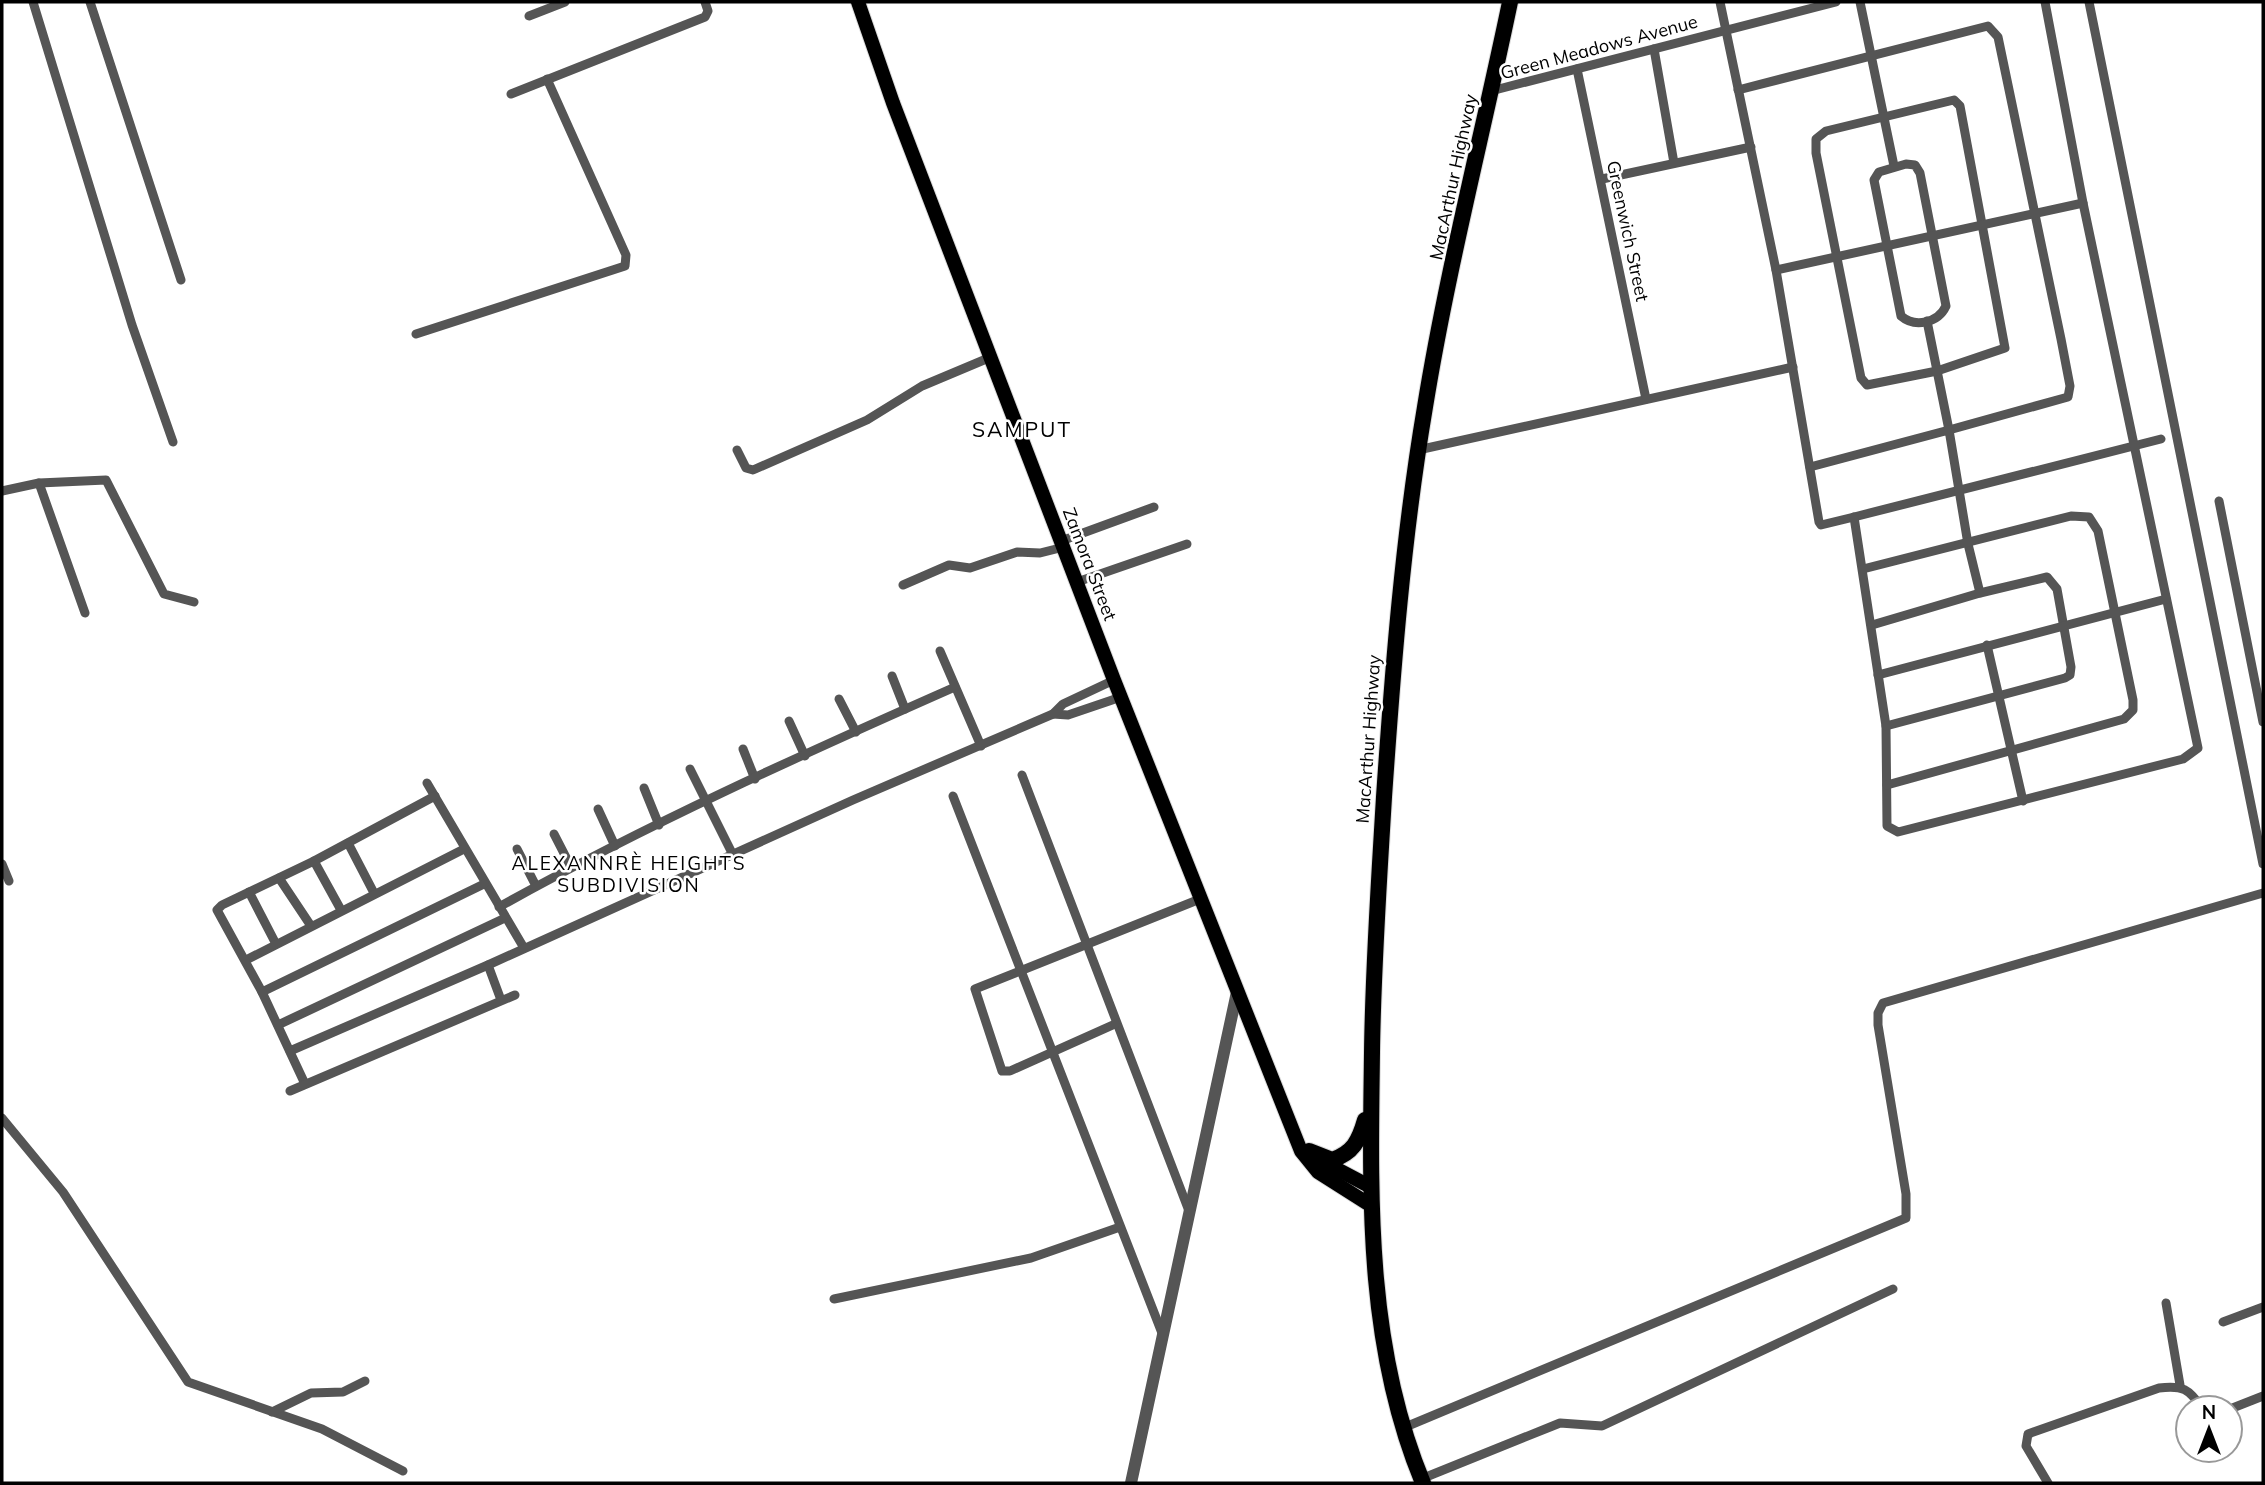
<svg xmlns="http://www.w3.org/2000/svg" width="2265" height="1485" viewBox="0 0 2265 1485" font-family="Mulish,sans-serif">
	<rect width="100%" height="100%" fill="#fff"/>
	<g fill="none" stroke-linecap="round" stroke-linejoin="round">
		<g stroke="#dbdbdb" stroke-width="16">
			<g id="primary">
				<polyline points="858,2 893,103 1114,680 1301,1151 1318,1172 1370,1205"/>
				<polyline points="1316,1158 1369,1186"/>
			</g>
		</g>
		<g stroke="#dbdbdb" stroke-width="18">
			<g id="trunk">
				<path d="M1309 1151 1332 1160C1353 1153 1359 1141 1365 1120"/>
				<path d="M1423 1483C1366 1346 1370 1199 1372 1053 1373 967 1379 882 1384 797 1393 666 1403 537 1425 407 1447 271 1482 137 1510 2"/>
			</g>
		</g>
		<g stroke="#555" stroke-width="9">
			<polyline points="33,2 132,325 173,442"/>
			<polyline points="90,2 181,280"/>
			<polyline points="1720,2 1776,270 1819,522 1821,525 1854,517 2161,439"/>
			<polyline points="1860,2 1894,166"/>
			<polyline points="2089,2 2263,864"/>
			<polyline points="529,16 565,2"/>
			<polyline points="1654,49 1674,163"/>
			<polyline points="1577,69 1646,399"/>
			<polyline points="1738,90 1988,26 1998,37 2061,339 2070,386 2068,397 1949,430 1927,321"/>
			<polyline points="1491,91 1836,2"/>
			<polyline points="511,94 705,17 708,11 705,2"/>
			<polygon points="1954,100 1960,106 2005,348 1937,371 1867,385 1861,378 1816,153 1816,139 1826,131"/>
			<path d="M1906 164 1915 165 1920 173 1946 306C1938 323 1915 328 1901 316L1874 180 1879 172Z"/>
			<polyline points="1602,179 1751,147"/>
			<polyline points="1776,270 2083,203"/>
			<polyline points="416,334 625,266 626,255 547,79"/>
			<polyline points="737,450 746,468 753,470 867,420 922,386 991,357"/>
			<polyline points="1418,450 1793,367"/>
			<polyline points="1810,467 1949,430 1968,544 1980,593"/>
			<polyline points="39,483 85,613"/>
			<polyline points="2,491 39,483 106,480 164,594 194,602"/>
			<polyline points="2219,501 2263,722"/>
			<polyline points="1854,517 1886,726 1887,826 1898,832 2183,759 2198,748 2083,203 2045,2"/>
			<polyline points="1061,541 1154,507"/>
			<polyline points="1863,569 2071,516 2089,517 2098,531 2133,700 2133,710 2124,719 1887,785"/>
			<polyline points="1077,582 1187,544"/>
			<polyline points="903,585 949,565 970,568 1017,552 1040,553 1064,547"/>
			<polyline points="1872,625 1980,593 2047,577 2057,589 2071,667 2070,675 2065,678 1886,726"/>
			<polyline points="1987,645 2023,801"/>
			<polyline points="940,651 981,746"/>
			<polyline points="1878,675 2166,599"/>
			<polyline points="892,676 905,709"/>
			<polyline points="839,699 856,732"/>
			<polyline points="1053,714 1068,715 1121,697"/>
			<polyline points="789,721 805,756"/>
			<polyline points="743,749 755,779"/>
			<polyline points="690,769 733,855"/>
			<polyline points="1022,775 1189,1211"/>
			<polyline points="427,783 524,948"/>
			<polyline points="644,788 659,825"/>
			<polyline points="953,796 1162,1333"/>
			<polyline points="598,809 615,846"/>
			<polyline points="554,834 571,867"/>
			<polyline points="348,843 374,893"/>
			<polyline points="517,849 536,886"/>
			<polyline points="314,861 341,910"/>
			<polyline points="2,864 9,881"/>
			<polyline points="279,878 311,926"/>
			<polyline points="249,892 276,944"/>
			<path d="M499 907C646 825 801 755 955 687"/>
			<polyline points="246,960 464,849"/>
			<polyline points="488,965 501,1000"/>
			<polyline points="262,992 484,884"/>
			<polyline points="1115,1024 1010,1071 1002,1071 975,989 1200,899"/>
			<polyline points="278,1025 505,918"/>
			<polyline points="290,1051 488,965 853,800 1053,714 1063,704 1114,680"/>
			<polyline points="305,1084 262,992 217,910 222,905 314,861 435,796"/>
			<polyline points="290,1091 515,995"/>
			<polyline points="2,1118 63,1192 188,1382 322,1429 403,1471"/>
			<polyline points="834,1299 1031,1258 1120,1227"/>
			<polyline points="2166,1303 2180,1385"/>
			<polyline points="2223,1322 2263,1307"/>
			<polyline points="2230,1409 2263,1396"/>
			<polyline points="272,1412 311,1393 343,1392 365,1381"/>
			<polyline points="1403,1428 1906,1218 1906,1194 1878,1025 1878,1013 1883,1003 2263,893"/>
			<polyline points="1421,1479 1560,1423 1602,1426 1893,1289"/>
			<path d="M2048 1483 2026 1446 2028 1434 2159 1388C2183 1385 2189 1389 2202 1408"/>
		</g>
		<polyline stroke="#555" stroke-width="12" points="1131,1483 1237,992"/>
		<use href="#primary" stroke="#000" stroke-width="14"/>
		<use href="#trunk" stroke="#000" stroke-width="16"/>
	</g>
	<g text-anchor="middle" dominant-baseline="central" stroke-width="5" stroke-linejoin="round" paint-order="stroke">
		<g font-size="18" fill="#000" stroke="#fff">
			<text transform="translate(1599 47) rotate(-15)">Green Meadows Avenue</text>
			<text transform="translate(1453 177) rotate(-78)">MacArthur Highway</text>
			<text transform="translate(1628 231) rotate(78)">Greenwich Street</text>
			<text transform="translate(1090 564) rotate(69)">Zamora Street</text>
			<text transform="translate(1368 739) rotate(-86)">MacArthur Highway</text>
		</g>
		<g font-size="19" letter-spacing="2" fill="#000" stroke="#fff">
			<text x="629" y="863">ALEXANNRÈ HEIGHTS<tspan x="629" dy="22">SUBDIVISION</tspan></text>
		</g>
		<g font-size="21" letter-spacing="2" fill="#000" stroke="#fff">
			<text x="1022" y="429">SAMPUT</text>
		</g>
	</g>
	<rect width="2265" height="1485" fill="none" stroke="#000000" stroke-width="7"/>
	<g transform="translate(2209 1429)"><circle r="33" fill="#ffffff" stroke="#999999" stroke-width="2"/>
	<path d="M0-5L12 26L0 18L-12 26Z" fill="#000000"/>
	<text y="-10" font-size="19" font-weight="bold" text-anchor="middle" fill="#000000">N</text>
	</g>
</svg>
